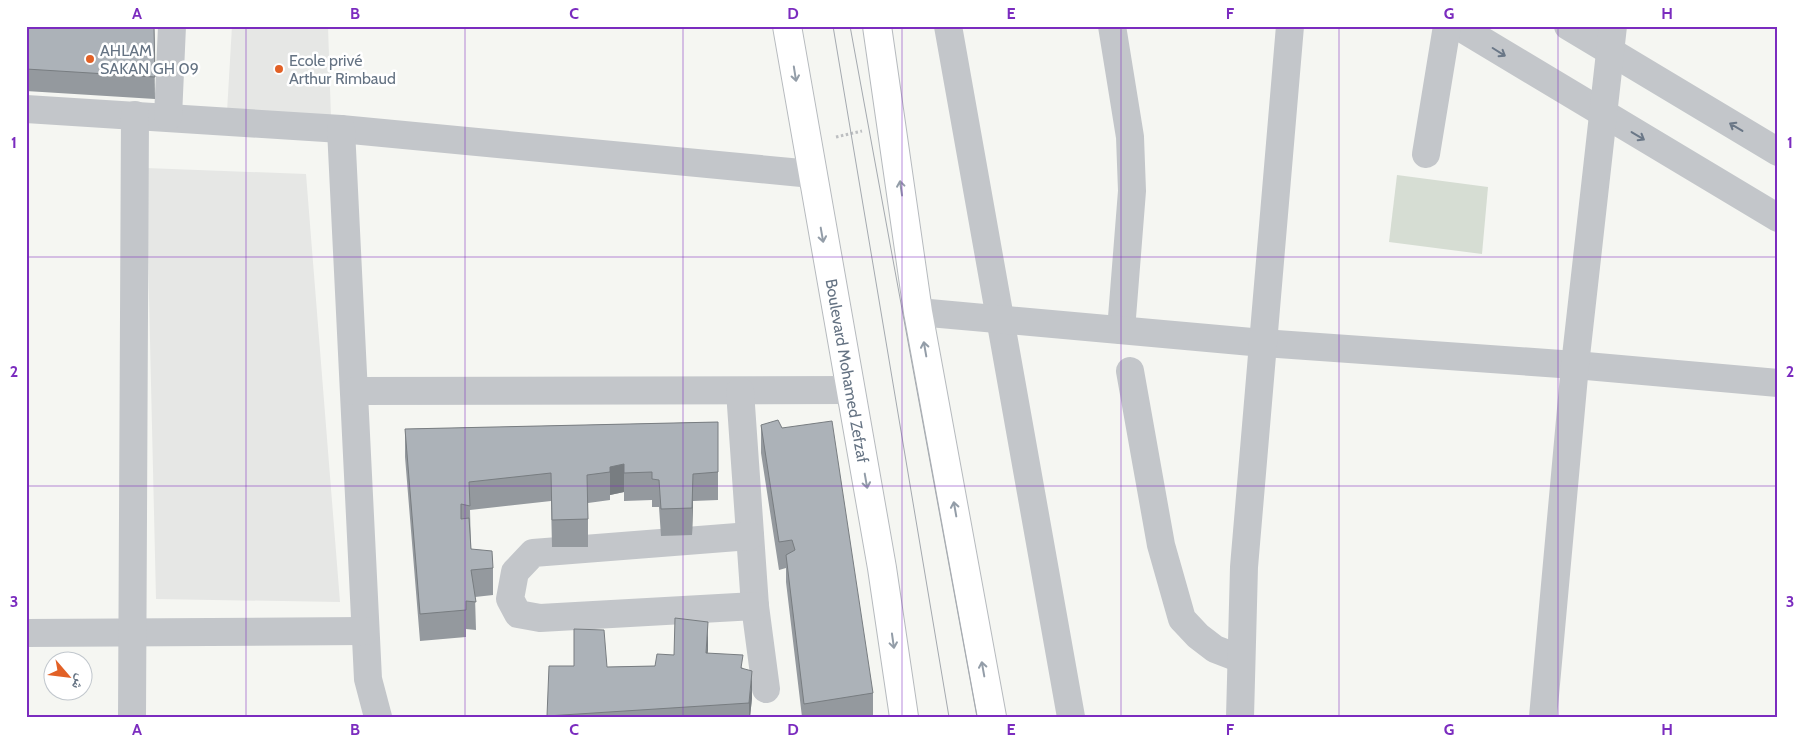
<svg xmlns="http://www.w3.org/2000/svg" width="1804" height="743" viewBox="0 0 1804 743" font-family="Cabin,'Noto Naskh Arabic',sans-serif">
	<rect width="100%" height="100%" fill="#f5f6f2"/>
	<g fill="#e6e7e5">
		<polygon points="232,26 328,26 331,118 227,112"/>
		<polygon points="146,168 306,174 340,602 156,599"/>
	</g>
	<polygon fill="#d6ddd3" points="1397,175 1488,187 1482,254 1389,242"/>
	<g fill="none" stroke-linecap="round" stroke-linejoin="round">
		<g stroke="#b6babe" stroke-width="30">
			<g id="major">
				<path id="s1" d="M787 26 882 568 904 717"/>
				<polyline points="877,26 918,312 992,717"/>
			</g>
		</g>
		<polyline stroke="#bdbfc1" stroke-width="3" stroke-dasharray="2.5 2.5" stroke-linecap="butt" points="836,137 862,131"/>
		<g stroke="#c3c6ca" stroke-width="28">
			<polyline points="948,26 1071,717"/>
			<polyline points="1112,26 1130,137 1132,191 1121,330"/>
			<polyline points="1458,26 1778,218"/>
			<polyline points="1568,26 1778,152"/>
			<polyline points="26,109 341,129 812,174"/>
			<polyline points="168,117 172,26"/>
			<polyline points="341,129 368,679 378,717"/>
			<polyline points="1426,154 1447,26"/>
			<polyline points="918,312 1263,343 1575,365 1778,383"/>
			<polyline points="1130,371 1161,545 1182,619 1198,636 1215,649 1241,659"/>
			<polyline points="354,391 850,390"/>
			<polyline points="740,391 755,606 766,689"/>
			<polyline points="750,536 533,553 515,572 510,599 518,614 540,618 755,606"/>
			<polyline points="26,633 365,631"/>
			<polyline points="132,717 135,115"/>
			<polyline points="1240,717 1244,567 1290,26"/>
			<polyline points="1543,717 1575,365 1613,26"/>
		</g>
		<use href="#major" stroke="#fff" stroke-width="28"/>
		<g stroke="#a4a9af" stroke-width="1">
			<polyline points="833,26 949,717"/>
			<polyline points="850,26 977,717"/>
		</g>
	</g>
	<g fill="#94999e">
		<polygon points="26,26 154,26 155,99 26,91"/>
		<polygon points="718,422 718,500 693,501 692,535 661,536 659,507 652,507 652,500 624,501 624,492 610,495 610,500 588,503 588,547 552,547 551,501 470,510 471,549 493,568 493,595 475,597 476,630 466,629 466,637 420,641 405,457 405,429"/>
		<polygon points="761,425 873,693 873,717 802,717 786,582 786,568 779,570 761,453"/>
		<polygon points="708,653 743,668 752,698 750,717 547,717 607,667 655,666 674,655"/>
	</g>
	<g fill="#787d81">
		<polygon points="624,464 624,492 610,495 610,467"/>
		<polygon points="693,474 693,501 692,535 692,508"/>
		<polygon points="708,622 708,650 706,680 706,653"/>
		<polygon points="752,671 752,698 750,717 749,717 749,703"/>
	</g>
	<g fill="#acb2b8" stroke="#787d81">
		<polygon points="26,26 154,26 155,77 26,69"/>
		<polygon points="778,420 782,428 832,421 873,693 804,704 786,555 795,550 792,540 779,542 761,425"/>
		<polygon points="718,422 718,472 693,474 692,508 661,509 659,480 652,479 652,472 624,473 624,464 610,467 610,472 587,475 588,519 552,520 551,473 469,482 470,506 461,504 461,519 469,518 471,549 492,551 493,568 471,570 476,602 466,601 466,610 420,614 405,429"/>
		<polygon points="675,618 708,622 706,653 743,655 741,668 752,671 749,703 547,716 549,666 574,666 574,629 604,630 607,667 655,666 657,654 674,655"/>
	</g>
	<defs><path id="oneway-shaft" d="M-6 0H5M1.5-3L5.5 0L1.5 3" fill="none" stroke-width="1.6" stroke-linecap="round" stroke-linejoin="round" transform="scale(1.25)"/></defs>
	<g stroke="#6a7787">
		<use href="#oneway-shaft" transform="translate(1499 52) rotate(32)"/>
		<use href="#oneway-shaft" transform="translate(1736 127) rotate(-149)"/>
		<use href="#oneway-shaft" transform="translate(1638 136) rotate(31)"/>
	</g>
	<g stroke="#939da8">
		<use href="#oneway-shaft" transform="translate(795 74) rotate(81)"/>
		<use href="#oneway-shaft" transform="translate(901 188) rotate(-98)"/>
		<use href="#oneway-shaft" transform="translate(822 235) rotate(80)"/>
		<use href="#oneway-shaft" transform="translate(925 349) rotate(-100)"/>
		<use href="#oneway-shaft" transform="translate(866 481) rotate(80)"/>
		<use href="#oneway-shaft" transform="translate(955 509) rotate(-100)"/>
		<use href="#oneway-shaft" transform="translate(893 641) rotate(82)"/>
		<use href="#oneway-shaft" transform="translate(983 669) rotate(-100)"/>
	</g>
	<path fill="none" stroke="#7b2cbf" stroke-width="1" stroke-opacity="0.55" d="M246 26V717M465 26V717M683 26V717M902 26V717M1121 26V717M1339 26V717M1558 26V717M26 257H1778M26 486H1778"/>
	<g fill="#e26126" stroke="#fff" stroke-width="2">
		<circle cx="90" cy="59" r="5"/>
		<circle cx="279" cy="69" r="5"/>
	</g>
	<g text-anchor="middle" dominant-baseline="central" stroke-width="5" stroke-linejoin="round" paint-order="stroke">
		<g font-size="16" fill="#657383" stroke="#fff" text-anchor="start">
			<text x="100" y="50">AHLAM<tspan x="100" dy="18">SAKAN GH 09</tspan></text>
			<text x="289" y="60">Ecole privé<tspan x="289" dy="18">Arthur Rimbaud</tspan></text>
		</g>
		<g font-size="16" fill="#657383" stroke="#fff">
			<text stroke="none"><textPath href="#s1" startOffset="350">Boulevard Mohamed Zefzaf</textPath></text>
		</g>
	</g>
	<rect width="1804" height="743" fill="none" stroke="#ffffff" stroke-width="55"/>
	<g transform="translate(68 676) rotate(118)"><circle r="24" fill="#ffffff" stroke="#c1c7cd"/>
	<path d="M0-4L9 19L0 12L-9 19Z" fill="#e26126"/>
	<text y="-8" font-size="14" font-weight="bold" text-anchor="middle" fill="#657383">ش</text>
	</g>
	<rect x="28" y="28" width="1748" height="688" fill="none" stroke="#7b2cbf" stroke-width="2"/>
	<g font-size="16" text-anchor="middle" font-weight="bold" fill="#7b2cbf">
		<text x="137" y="19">A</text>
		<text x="355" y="19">B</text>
		<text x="574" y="19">C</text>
		<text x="793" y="19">D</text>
		<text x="1011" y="19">E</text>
		<text x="1230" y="19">F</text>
		<text x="1449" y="19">G</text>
		<text x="1667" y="19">H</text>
		<text x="14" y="148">1</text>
		<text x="1790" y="148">1</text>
		<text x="14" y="377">2</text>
		<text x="1790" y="377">2</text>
		<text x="14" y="607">3</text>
		<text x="1790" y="607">3</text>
		<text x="137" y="735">A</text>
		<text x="355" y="735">B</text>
		<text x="574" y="735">C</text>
		<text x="793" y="735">D</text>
		<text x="1011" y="735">E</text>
		<text x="1230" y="735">F</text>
		<text x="1449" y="735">G</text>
		<text x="1667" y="735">H</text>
	</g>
</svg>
